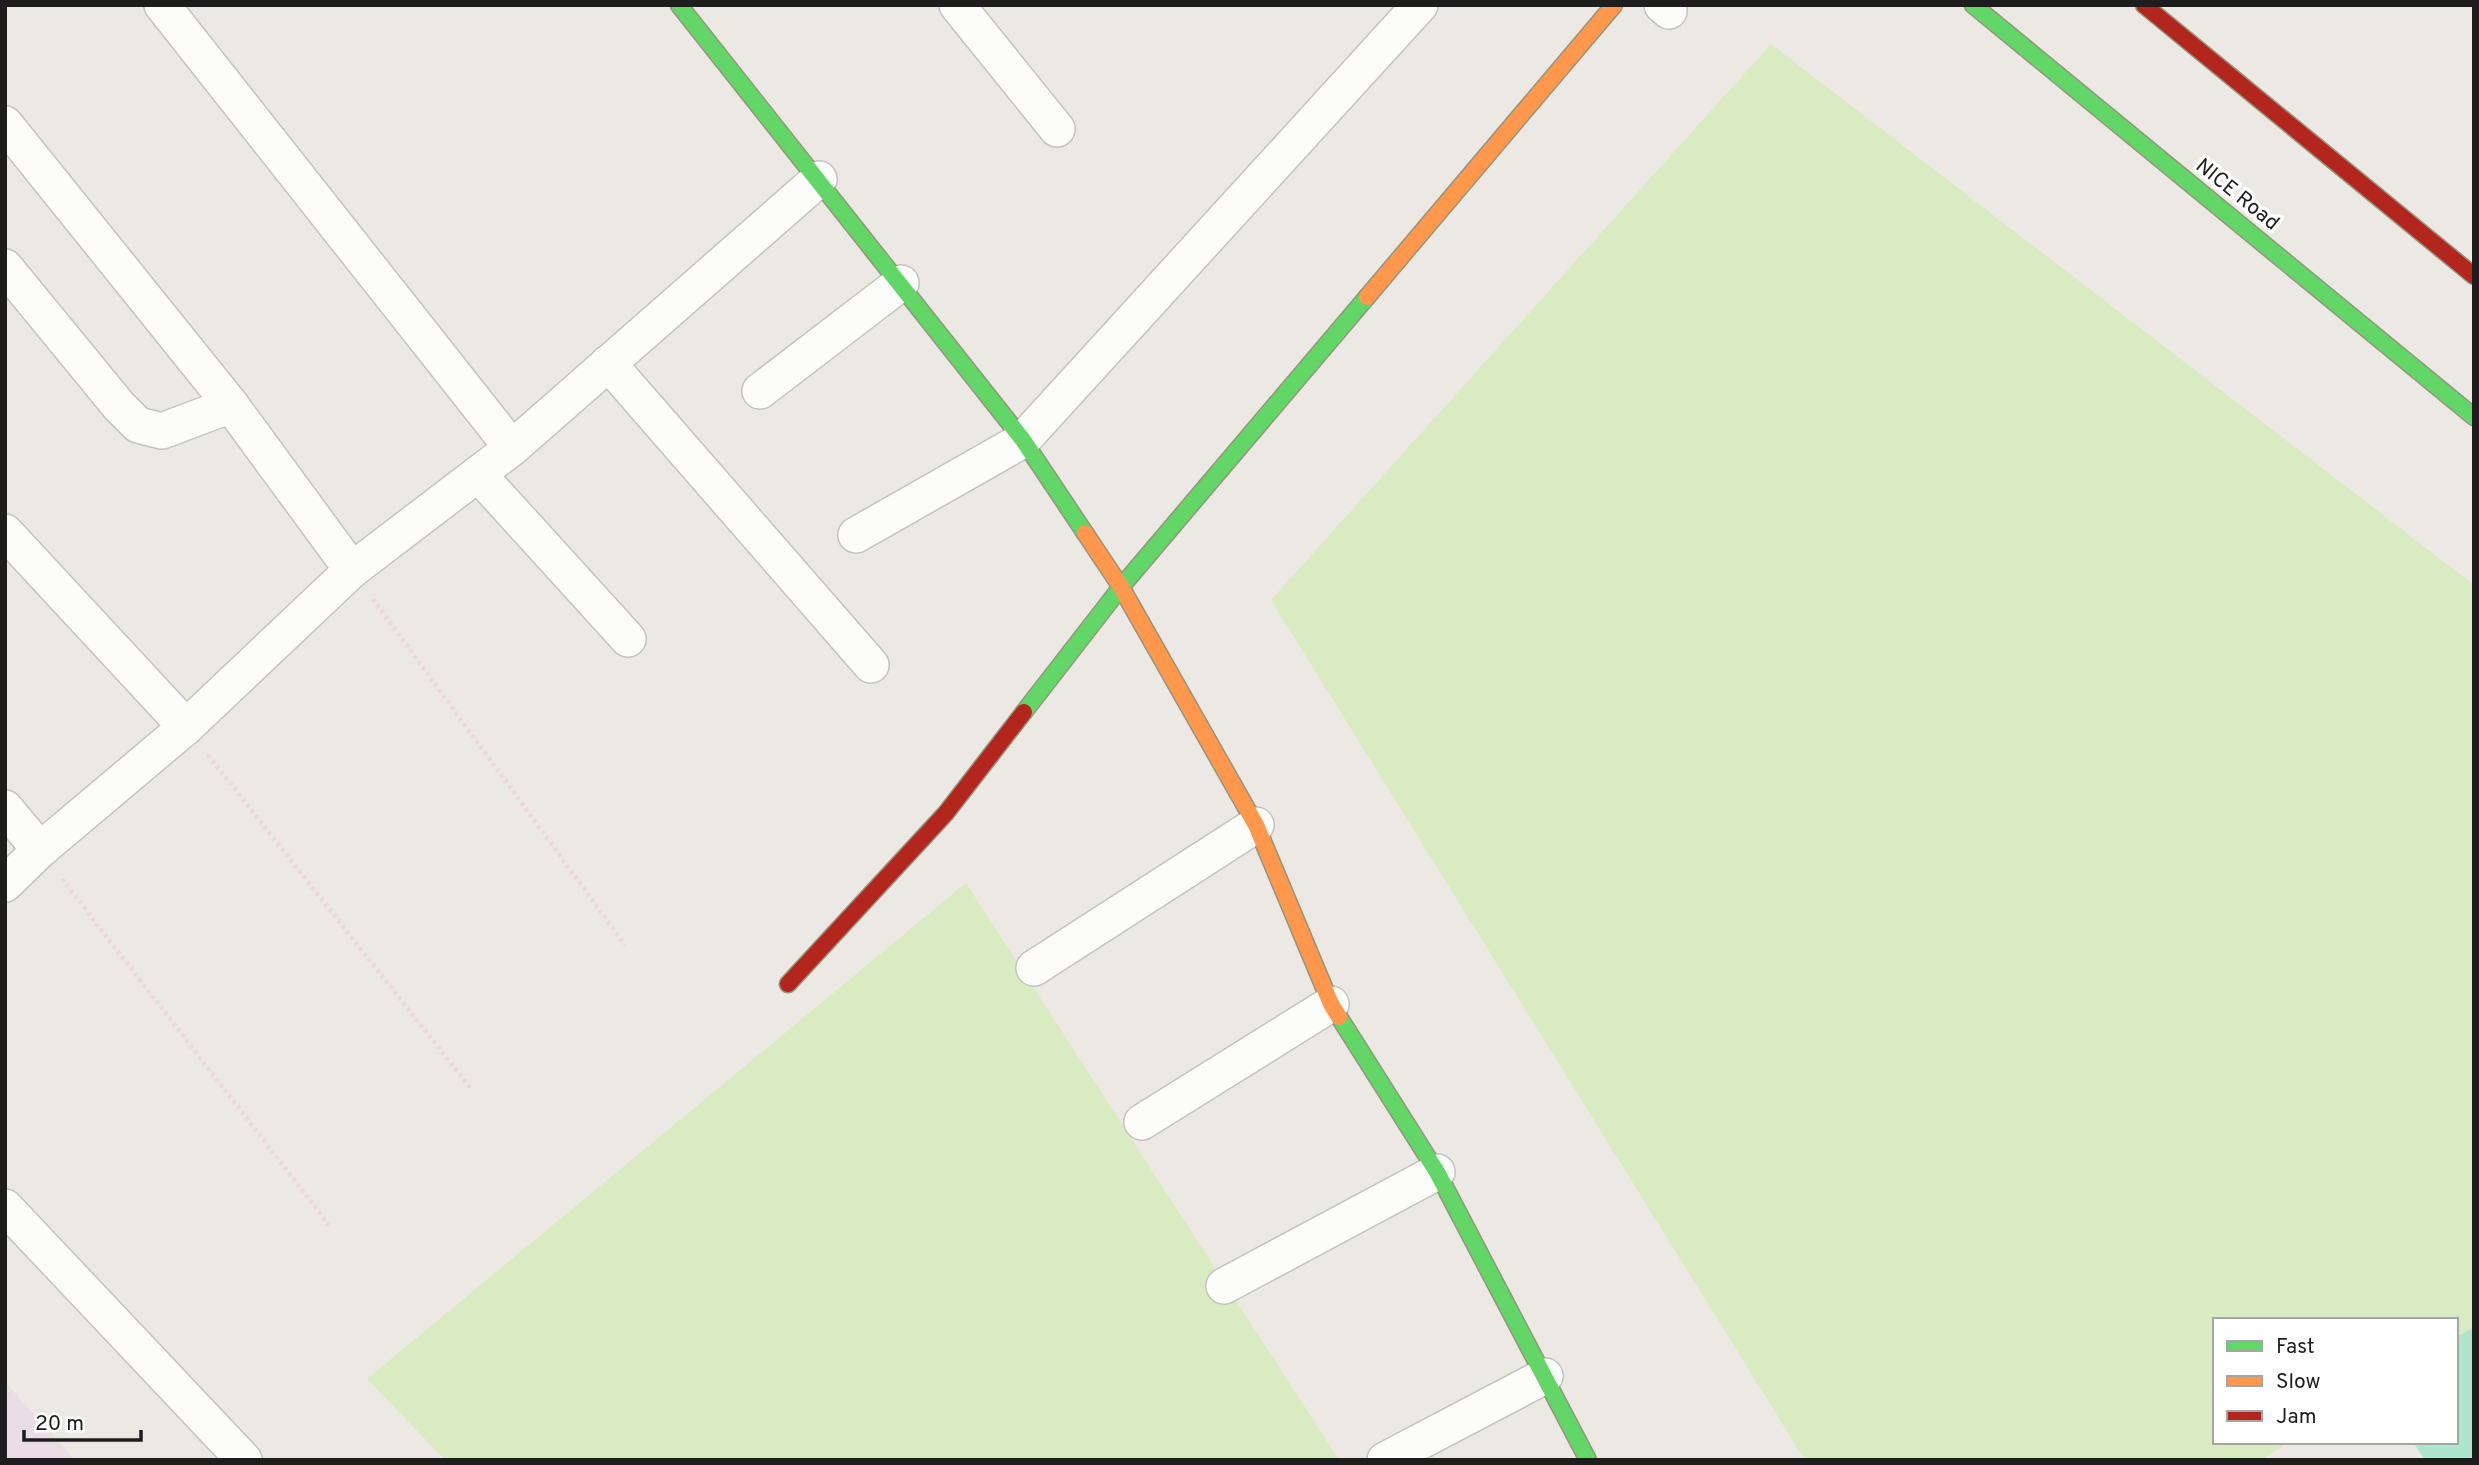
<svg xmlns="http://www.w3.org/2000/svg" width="2479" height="1465" viewBox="0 0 2479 1465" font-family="Overpass,sans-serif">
	<rect width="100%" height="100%" fill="#ece9e4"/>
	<polygon fill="#eadde5" points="5,1382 75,1460 5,1460"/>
	<g fill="#d9ebc0">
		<polygon points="1771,44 2474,585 2474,1327 2456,1337 2456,1320 2215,1320 2215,1442 2289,1442 2261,1460 1805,1460 1271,600"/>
		<polygon points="966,883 1339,1460 445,1460 367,1379"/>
	</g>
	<polygon fill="#ade6cc" points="2474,1327 2474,1460 2425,1460 2413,1442 2456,1442 2456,1337"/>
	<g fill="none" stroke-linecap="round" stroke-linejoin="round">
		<g stroke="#c4c3c1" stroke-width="38">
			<g id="street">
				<polyline points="162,5 512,448"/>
				<polyline points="957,5 1057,129"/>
				<polyline points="1662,5 1669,11"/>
				<polyline points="5,124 231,405 352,570"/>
				<polyline points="5,267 119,406 138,425 162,431 231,405"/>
				<polyline points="608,363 871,665"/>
				<polyline points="760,391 901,283"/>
				<polyline points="478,474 628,639"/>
				<polyline points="5,532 186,727"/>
				<polyline points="856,535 1023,440 1420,5"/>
				<polyline points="5,808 40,850"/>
				<polyline points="5,884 40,850 186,727 352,570 512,448 819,179"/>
				<polyline points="1034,968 1256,825"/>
				<polyline points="1142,1122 1331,1004"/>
				<polyline points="5,1207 244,1460"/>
				<polyline points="1224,1286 1437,1172"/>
				<polyline points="1385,1460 1545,1376"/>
			</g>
		</g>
		<g stroke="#95957c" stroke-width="19">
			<g id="fast">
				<polyline points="679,5 1023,440 1085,533"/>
				<polyline points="1973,5 2474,417"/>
				<polyline points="1024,712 1121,587 1367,297"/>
				<polyline points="1339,1017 1437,1172 1588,1460"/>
			</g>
		</g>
		<g stroke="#95957c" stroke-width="19">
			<g id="slow">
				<polyline points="1367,297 1614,5"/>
				<polyline points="1085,533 1121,587 1256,825 1331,1004 1339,1017"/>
			</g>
		</g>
		<g stroke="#95957c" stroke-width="19">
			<g id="jam">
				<polyline points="2144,5 2474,276"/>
				<polyline points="788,984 946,813 1024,712"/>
			</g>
		</g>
		<g stroke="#ebd9d6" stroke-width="4.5" stroke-dasharray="3.5 3.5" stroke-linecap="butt">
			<polyline points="373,599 625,945"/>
			<polyline points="208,755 471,1089"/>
			<polyline points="62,879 329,1225"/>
		</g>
		<use href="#street" stroke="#fcfcfb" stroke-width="35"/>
		<use href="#fast" stroke="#63d668" stroke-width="16"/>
		<use href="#slow" stroke="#ff974d" stroke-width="16"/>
		<use href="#jam" stroke="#b3261e" stroke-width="16"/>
	</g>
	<g text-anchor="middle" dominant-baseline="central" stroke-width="7" stroke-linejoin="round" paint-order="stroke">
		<g font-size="21" fill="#1d1d1d" stroke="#fff">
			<text transform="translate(2237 195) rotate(39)">NICE Road</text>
		</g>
	</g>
	<rect width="2479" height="1465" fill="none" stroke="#1d1d1d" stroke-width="14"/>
	<rect x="2213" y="1318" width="245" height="126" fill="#ffffff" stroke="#a5a5a5" stroke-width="2"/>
	<rect x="2227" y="1341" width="35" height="10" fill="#63d668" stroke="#a5a5a5" stroke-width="2"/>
	<text x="2276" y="1353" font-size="21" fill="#1d1d1d">Fast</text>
	<rect x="2227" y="1376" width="35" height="10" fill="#ff974d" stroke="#a5a5a5" stroke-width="2"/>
	<text x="2276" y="1388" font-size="21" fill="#1d1d1d">Slow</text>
	<rect x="2227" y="1411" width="35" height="10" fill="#b3261e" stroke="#a5a5a5" stroke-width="2"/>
	<text x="2276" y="1423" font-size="21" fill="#1d1d1d">Jam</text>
	<path d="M24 1430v10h117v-10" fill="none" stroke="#1d1d1d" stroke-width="3.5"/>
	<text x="35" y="1430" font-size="21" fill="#1d1d1d" stroke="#ffffff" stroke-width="5" paint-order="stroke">20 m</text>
</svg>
